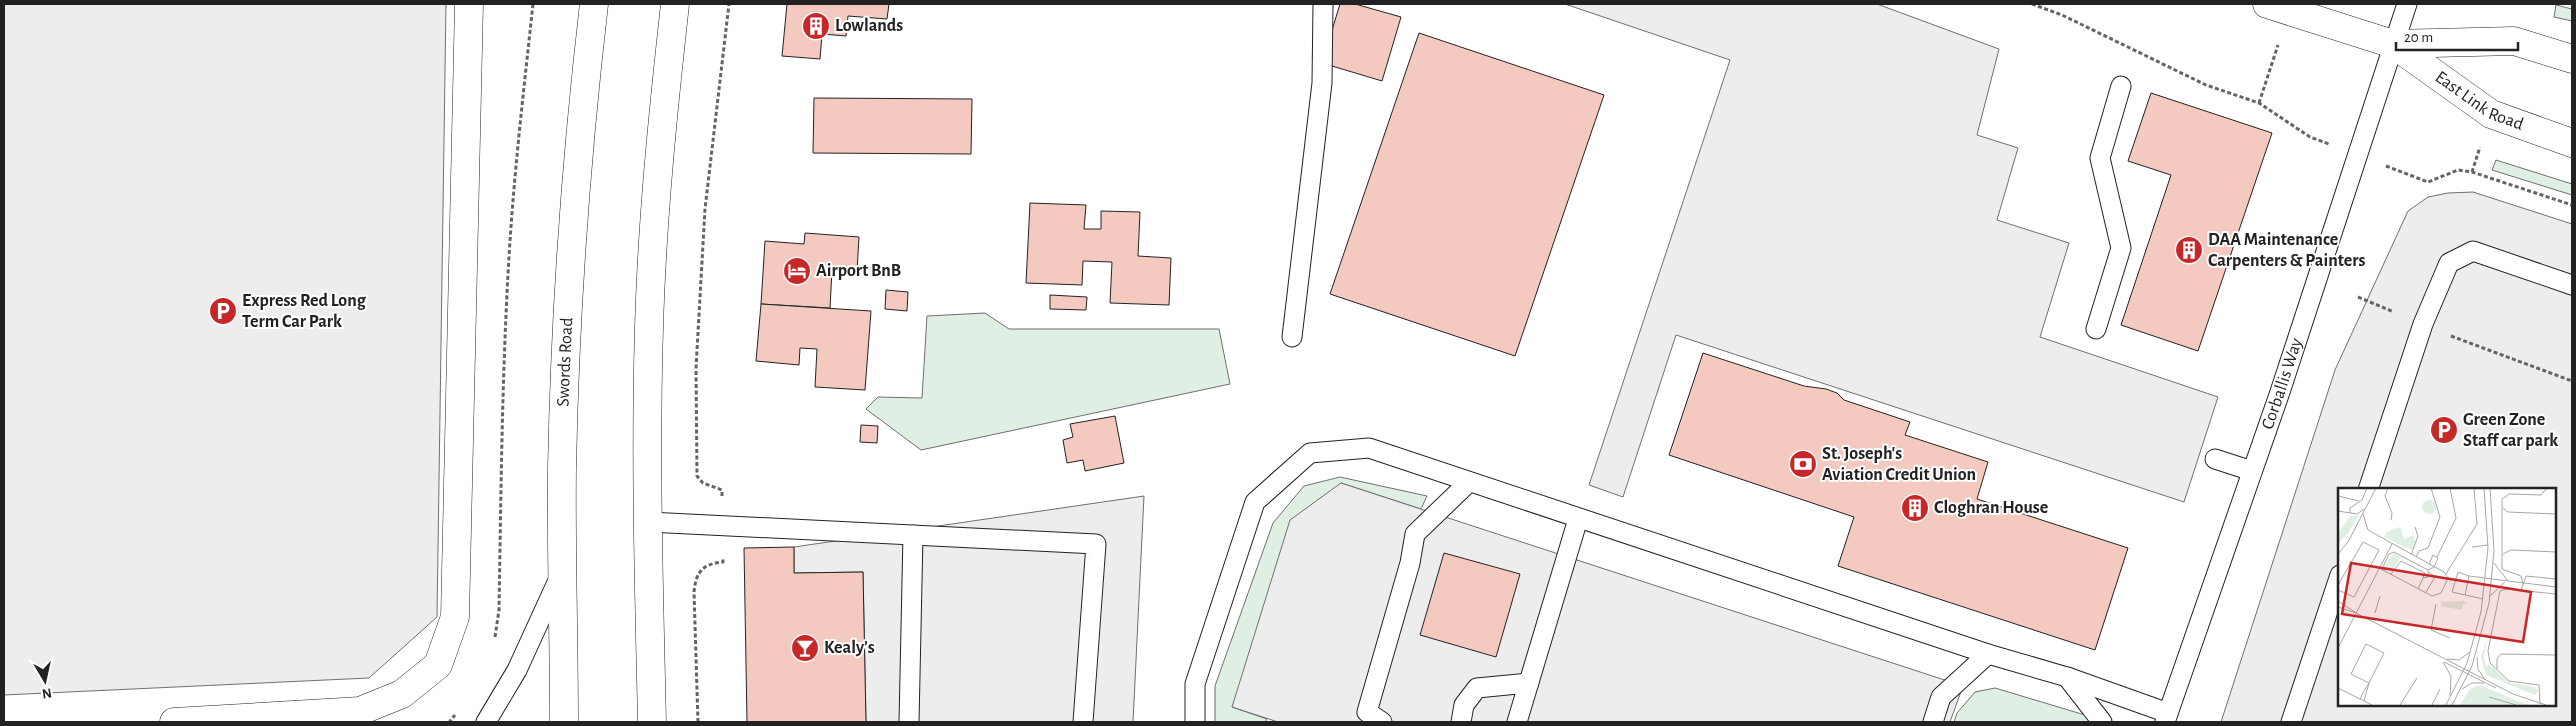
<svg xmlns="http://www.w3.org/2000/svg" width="2576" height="726" viewBox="0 0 2576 726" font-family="'Alegreya Sans',sans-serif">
	<rect width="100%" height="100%" fill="#fff"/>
	<g fill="#e0efe3" stroke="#6f6f6f">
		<polygon points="2556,5 2572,9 2572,21 2554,17"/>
		<polygon points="2496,160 2572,184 2572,195 2492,170"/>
		<polygon points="985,313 1009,329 1219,329 1230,384 921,450 866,409 878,397 922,398 927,316"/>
		<polygon points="1340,477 1427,496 1421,509 1341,483 1232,707 1267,719 1265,722 1215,722 1215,686 1273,523 1304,486"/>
		<polygon points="1995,688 2085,715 2090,722 1954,722 1957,713 1975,692"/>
	</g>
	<g fill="#ededed" stroke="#6f6f6f" fill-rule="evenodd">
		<polygon points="4,4 446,4 437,617 369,678 4,695"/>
		<polygon points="1565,4 1877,4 1999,49 1977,135 2018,148 1997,220 2069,243 2040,337 2218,397 2184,502 1676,335 1623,497 1589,485 1730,60"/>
		<path d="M2473 192 2572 224V722H2221L2335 370 2408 211 2428 197 2448 193ZM2340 490H2555V705H2340Z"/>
		<polygon points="1341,483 1963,686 1950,722 1278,722 1232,707 1290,520"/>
		<polygon points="1144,496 1133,722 866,722 863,572 794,573 794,547"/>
	</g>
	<g fill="#f3c9c0" stroke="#222">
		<polygon points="787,4 889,4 887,19 848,16 846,36 822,34 820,59 782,56"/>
		<polygon points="1340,4 1355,4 1401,17 1382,81 1322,63"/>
		<polygon points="1419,33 1604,95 1515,356 1330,294"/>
		<polygon points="2151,93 2272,133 2198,351 2121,325 2171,175 2128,161"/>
		<polygon points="814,98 972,99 971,154 813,153"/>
		<polygon points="1030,203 1086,205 1084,229 1101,229 1101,211 1140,212 1138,256 1171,258 1169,305 1110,303 1112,262 1083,261 1082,285 1026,283"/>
		<polygon points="805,233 859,237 857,272 832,270 830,308 761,304 765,241 804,244"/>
		<polygon points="886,290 908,292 907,311 885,309"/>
		<polygon points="1050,295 1087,297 1086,310 1050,309"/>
		<polygon points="761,304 871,311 865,390 815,387 817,349 800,348 799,365 756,361"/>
		<polygon points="1703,353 1804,386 1826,389 1837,393 1844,400 1910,422 1905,435 1988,462 1977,499 2128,548 2095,650 1838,566 1854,517 1669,455"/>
		<polygon points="1115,416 1124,463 1085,471 1083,460 1067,463 1063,440 1073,437 1070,424"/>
		<polygon points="861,425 878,426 877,443 860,442"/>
		<polygon points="794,547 794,573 863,572 866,722 747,722 744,548"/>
		<polygon points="1444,553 1520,574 1496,657 1420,635"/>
	</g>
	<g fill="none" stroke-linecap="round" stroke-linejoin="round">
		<g stroke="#222" stroke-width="21">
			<g id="service">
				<polyline points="2096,329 2121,248 2100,158 2121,86"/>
				<polyline points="1292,337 1322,83 1323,4"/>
				<polyline points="2215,459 2252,471"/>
				<polyline points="2368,490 2423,324 2449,263 2473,251 2572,285"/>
				<polyline points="648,522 1096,544 1083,722"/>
				<polyline points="2067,677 2102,722"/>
				<polyline points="486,722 517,670 560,576"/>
				<polyline points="909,722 913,535"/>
				<polyline points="1195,722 1195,684 1255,502 1310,453 1369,448 1988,654 2067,677 2168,713"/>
				<polyline points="1382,722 1367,712 1410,563 1415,534 1469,482"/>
				<polyline points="1461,722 1464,705 1477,688 1529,683"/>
				<polyline points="1517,722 1578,519"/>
				<polyline points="1933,722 1941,697 1988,654"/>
				<path id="s1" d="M2165 722 2280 392 2407 4"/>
				<polyline points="2291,722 2340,575"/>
			</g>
		</g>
		<g stroke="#222" stroke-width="29">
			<g id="minor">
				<polyline points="2267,4 2393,44 2514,41 2572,59"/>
				<path id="s2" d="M2393 44 2491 114 2572 143"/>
				<polyline points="174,722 360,711 402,694 438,665 455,617 469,4"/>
			</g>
		</g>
		<g stroke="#222" stroke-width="29">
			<g id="secondary">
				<path id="s3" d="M564 722C564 638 561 553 562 468 565 313 576 158 594 4"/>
				<path d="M652 722C649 591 645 459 649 328 652 220 663 112 675 4"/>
			</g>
		</g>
		<g stroke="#646464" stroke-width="3" stroke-dasharray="4 2.5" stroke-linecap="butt">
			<polyline points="2032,4 2062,15 2206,85 2259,103 2310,137 2329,144"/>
			<polyline points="2259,103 2278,45"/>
			<polyline points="2386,166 2428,182 2458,170 2472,172 2572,205"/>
			<polyline points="2472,172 2480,147"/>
			<polyline points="2358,297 2394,312"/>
			<polyline points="2451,336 2572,381"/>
			<polyline points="722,496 722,490 703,483 697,476 696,368 705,209 729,4"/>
			<path d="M495 637 499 610C501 492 502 374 509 257 514 172 524 88 533 4"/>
			<polyline points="452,722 450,721 455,715"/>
			<path d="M698 722 694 592C696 572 702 564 723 562V557"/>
		</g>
		<use href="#service" stroke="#fff" stroke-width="19"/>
		<use href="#minor" stroke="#fff" stroke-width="28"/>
		<use href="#secondary" stroke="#fff" stroke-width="28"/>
	</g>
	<defs>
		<g id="building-disc" transform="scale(1.4375)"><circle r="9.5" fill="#c62828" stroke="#fff"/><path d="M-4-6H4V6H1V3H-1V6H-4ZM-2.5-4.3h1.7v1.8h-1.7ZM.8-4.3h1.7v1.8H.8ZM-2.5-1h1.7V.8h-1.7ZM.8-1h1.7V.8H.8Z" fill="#fff"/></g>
		<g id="hotel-disc" transform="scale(1.4375)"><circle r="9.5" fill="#c62828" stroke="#fff"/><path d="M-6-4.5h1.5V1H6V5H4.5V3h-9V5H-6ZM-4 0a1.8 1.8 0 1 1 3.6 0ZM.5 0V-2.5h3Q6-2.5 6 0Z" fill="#fff"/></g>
		<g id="parking-disc" transform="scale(1.4375)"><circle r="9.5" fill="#c62828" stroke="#fff"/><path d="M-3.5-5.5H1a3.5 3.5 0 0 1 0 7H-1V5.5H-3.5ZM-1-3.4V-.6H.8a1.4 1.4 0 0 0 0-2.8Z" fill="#fff"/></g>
		<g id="bank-disc" transform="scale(1.4375)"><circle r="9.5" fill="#c62828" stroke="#fff"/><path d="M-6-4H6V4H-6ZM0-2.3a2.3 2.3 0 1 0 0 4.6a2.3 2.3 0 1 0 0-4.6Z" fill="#fff"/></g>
		<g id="bar-disc" transform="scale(1.4375)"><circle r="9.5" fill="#c62828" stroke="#fff"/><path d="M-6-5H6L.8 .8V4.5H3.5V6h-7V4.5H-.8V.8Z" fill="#fff"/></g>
	</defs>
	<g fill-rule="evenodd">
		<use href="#building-disc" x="816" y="26"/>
		<use href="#building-disc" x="2189" y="250"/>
		<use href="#hotel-disc" x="797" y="271"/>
		<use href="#parking-disc" x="223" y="311"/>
		<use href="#parking-disc" x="2444" y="430"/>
		<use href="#bank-disc" x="1803" y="464"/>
		<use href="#building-disc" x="1915" y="508"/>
		<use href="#bar-disc" x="805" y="648"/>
	</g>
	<g text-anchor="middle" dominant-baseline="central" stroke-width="4" stroke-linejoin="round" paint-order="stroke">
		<g font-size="18" font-weight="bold" fill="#222" stroke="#fff" text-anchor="start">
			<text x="835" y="26">Lowlands</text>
			<text x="2208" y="240">DAA Maintenance<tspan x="2208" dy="21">Carpenters &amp; Painters</tspan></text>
			<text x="816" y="271">Airport BnB</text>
			<text x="242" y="301">Express Red Long<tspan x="242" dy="21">Term Car Park</tspan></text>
			<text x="2463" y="420">Green Zone<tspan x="2463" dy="21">Staff car park</tspan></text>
			<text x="1822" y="454">St. Joseph's<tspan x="1822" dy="21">Aviation Credit Union</tspan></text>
			<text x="1934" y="508">Cloghran House</text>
			<text x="824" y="648">Kealy’s</text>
		</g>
		<g font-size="18" fill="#222" stroke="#fff">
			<text stroke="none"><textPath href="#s2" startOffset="104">East Link Road</textPath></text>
			<text stroke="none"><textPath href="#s3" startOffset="360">Swords Road</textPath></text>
			<text stroke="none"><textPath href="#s1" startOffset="358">Corballis Way</textPath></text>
		</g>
	</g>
	<g transform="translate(2338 488)">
		<rect width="218" height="218" fill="#fff"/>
		<path d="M84 19a7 7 0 1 1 14 0a7 7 0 1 1-14 0ZM21 27 11 44 0 55V46L12 28ZM62 39 66 51 75 47 78 54 74 62 46 49 49 44ZM56 65 63 69 53 84 46 78ZM126 113 129 116H125L124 122 103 118V114ZM149 150 146 168 148 178 151 176 172 195 197 199 200 203 197 207 148 187 143 170ZM138 198H144L190 217H122L131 202Z" fill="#e0efe3"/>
		<path fill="none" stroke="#a7a7a7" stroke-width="1" d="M50 0 47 8 54 25 53 32M0 8 21 13M165 20 170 24 218 26M0 23 19 26 26 21M12 25V20L24 12 29 0M25 26 30 42 106 84 110 90 103 105 94 108 41 80M134 59 150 57M0 66 10 54 38 0M165 66 173 62 218 64M73 67 80 48 77 39M78 69 81 63 90 60 102 29 93 0M99 69 118 30 112 0M156 75 170 93M90 82 96 79 100 70 95 67 91 76M47 83 45 79 51 66 56 64 90 82V89L85 90M53 86 63 73 87 85 80 101M108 86 139 36 136 0M131 88 218 99M185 96 183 88 164 81V11L171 6 203 7 209 0M0 97 25 54 41 62 16 109 0 102M183 102 188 88 218 91M88 104 97 89 91 84M127 107 131 88 120 84 114 104 145 111M152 108 167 94M0 113 17 124M98 116 93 142 112 150M0 119 18 125 175 206 208 217M37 125 42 108M0 160 54 56M139 169 140 181 147 192M109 171 121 172 132 164M105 174 113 188 112 208M106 174 158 200M159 181V171L163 166 218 167M0 200 34 217M124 201 134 195H147M151 209 178 217M22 211 27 201 31 195 46 165 28 156 13 186 31 195M26 213 31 195M202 216 201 197 171 193 152 175 150 163 162 103 168 101 218 106M62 217 79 190M94 217 102 201M108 217 129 175 143 124 150 60 146 0M114 217 134 178 151 115 156 63 152 0"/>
		<path fill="#c62828" fill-opacity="0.15" stroke="#c62828" stroke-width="2.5" d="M13 75 193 104 185 154 4 126Z"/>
		<rect width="218" height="218" fill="none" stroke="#222" stroke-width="2.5"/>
	</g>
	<rect width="2576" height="726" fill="none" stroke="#222222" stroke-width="10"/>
	<g transform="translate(45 681) rotate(171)" stroke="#ffffff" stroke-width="4" paint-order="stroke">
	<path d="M0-4L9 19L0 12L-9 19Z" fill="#222222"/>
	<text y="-8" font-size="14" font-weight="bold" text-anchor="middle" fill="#222222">N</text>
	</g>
	<path d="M2396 42v8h122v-8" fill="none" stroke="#222222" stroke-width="2.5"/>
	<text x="2404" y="42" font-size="15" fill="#222222" stroke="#ffffff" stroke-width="4" paint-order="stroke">20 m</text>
</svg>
